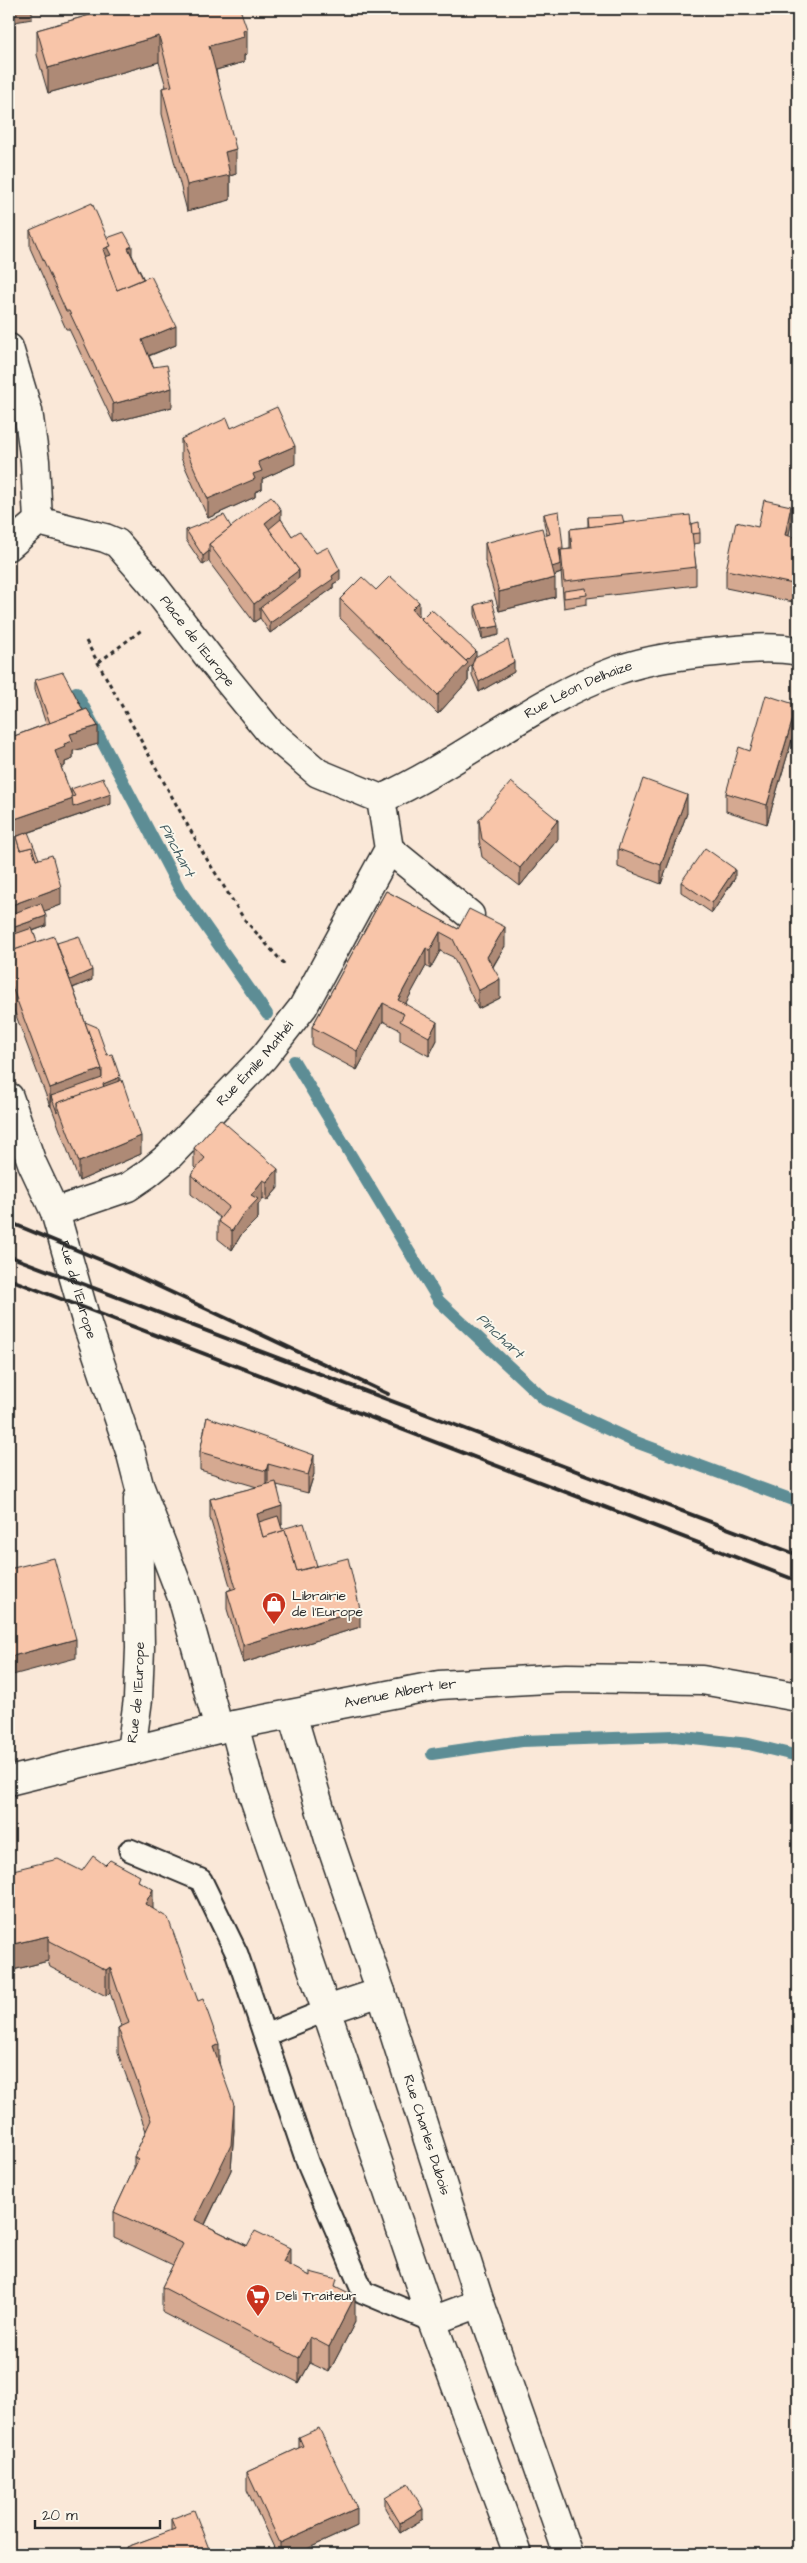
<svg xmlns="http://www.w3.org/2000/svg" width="807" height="2563" viewBox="0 0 807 2563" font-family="'Architects Daughter',sans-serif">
	<rect width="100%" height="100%" fill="#fae8d8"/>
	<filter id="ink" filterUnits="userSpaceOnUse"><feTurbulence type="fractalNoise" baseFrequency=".02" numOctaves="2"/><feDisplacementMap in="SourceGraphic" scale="10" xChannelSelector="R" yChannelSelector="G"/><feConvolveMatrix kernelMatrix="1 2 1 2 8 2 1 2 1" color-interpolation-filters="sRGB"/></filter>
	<g filter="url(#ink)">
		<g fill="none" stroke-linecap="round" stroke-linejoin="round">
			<g stroke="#5d8d95" stroke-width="12">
				<polyline points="76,692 180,890 267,1014"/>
				<polyline points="294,1061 439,1301 545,1400 633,1441 798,1502"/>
				<polyline points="432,1754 522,1741 674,1736 749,1744 798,1756"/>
			</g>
			<g stroke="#2b2b2b" stroke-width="25">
				<g id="lane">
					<polyline points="130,1850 201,1880 237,1954 308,2164 363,2292 432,2321"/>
					<polyline points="265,2035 327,2010"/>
				</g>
			</g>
			<g stroke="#2b2b2b" stroke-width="31">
				<g id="street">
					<path id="s1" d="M38 521 105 538 117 543 150 581 211 660 269 731 318 773 381 799"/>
					<path id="s2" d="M381 799C463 762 532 701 618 670 649 659 682 655 715 652 742 649 772 646 798 651"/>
					<polyline points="389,849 470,915"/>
					<path id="s3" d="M55 1212 128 1187 147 1174 169 1156 264 1057 303 1007 389 849 381 799"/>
					<path id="s4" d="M292 1714 329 1839 381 1992 480 2303 568 2554"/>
					<polyline points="234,1725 252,1792 432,2321 518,2554"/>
					<polyline points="327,2010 381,1992"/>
					<polyline points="432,2321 480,2303"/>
				</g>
			</g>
			<g stroke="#2b2b2b" stroke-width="31">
				<g id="secondary">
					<polyline points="9,348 28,411 35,461 38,521 9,546"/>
					<path id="s5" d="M9 1097 32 1163 55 1212 88 1327 131 1454 139 1485 183 1600 219 1729"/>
					<path id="s6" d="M131 1751 138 1699 140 1648 138 1499"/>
					<path id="s7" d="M9 1781 234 1725 439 1685 566 1678 702 1680 798 1697"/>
				</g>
			</g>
			<g stroke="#2b2b2b" stroke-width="3" stroke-dasharray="4 4" stroke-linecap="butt">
				<polyline points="86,641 203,853 244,919 285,965"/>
				<polyline points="99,662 143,629"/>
			</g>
			<use href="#lane" stroke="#fbf7ec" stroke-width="21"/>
			<use href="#street" stroke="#fbf7ec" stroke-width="28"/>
			<use href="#secondary" stroke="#fbf7ec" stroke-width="28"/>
			<g stroke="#2b2b2b" stroke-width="4">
				<polyline points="9,1222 113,1265 388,1394"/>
				<polyline points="9,1256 798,1555"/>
				<polyline points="9,1279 798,1581"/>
			</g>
		</g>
		<g fill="#d5a991" stroke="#2b2b2b">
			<polygon points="111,9 247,54 244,55 244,62 216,70 236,174 230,176 230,200 187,211 162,114 162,88 166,87 159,62 48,93 37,55 37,30"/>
			<polygon points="30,230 107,238 132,255 176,345 149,356 172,407 113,422 69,329 66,329 30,248"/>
			<polygon points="231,428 295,464 262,479 262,489 255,492 255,497 208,518 181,458 181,439"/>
			<polygon points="544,514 563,550 570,549 570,529 588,527 588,517 624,523 691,524 700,533 700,543 693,544 696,567 696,585 587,598 587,604 564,608 561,572 561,573 554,576 555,597 499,611 485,561 485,543 547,535 544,523"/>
			<polygon points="281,519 292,536 316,553 340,580 333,584 333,588 270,633 260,618 254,622 209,562 209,561 203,565 186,540 186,530 231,527"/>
			<polygon points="791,525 788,536 798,538 798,603 726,588 726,570 758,527"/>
			<polygon points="376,590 419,616 476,657 514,672 479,692 472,675 472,664 468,669 468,681 438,714 340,618 340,599"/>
			<polygon points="475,605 499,635 482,639 475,614"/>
			<polygon points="35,680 98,744 73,751 73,759 65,762 65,766 61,767 71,795 71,789 111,804 16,837 39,859 61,905 44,911 46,926 33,931 37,942 57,943 92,980 73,988 85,1022 107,1055 120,1081 141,1154 79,1181 51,1106 50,1106 9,997 9,738 46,724 35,690"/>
			<polygon points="797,723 767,824 726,811 726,793"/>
			<polygon points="687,813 661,884 618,867 618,849"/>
			<polygon points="479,820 558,839 520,886 482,857 479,839"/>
			<polygon points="735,878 712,913 681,892 681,882"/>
			<polygon points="386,891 458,929 505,946 493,967 500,998 478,1009 453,957 440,951 430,969 426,966 405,1004 437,1040 429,1056 400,1040 400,1030 383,1021 357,1070 312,1046 312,1027"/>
			<polygon points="220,1119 278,1188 267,1201 263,1198 258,1205 258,1218 241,1235 232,1250 218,1239 218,1221 220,1218 191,1194 191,1175 196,1169 194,1167 194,1148"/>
			<polygon points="207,1417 314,1474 308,1493 277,1485 282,1525 281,1525 282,1529 317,1566 360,1627 243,1663 227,1609 227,1591 231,1589 210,1518 210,1499 257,1487 200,1470 200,1452"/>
			<polygon points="105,1865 140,1882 153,1909 219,2062 234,2130 231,2170 205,2225 310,2276 337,2287 355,2322 329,2372 310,2363 299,2383 162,2312 162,2287 173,2265 114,2237 114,2212 134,2169 134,2157 146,2131 118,2053 118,2028 121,2026 110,1992 106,1996 50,1967 48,1961 9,1971 82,1871"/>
			<polygon points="299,2437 357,2526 296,2554 277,2554 247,2490 247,2472 299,2448"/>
			<polygon points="385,2498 423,2519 400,2533 385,2508"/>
			<polygon points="171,2519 211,2554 127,2554 127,2547 171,2531"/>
		</g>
		<g fill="#ae8a76" stroke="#2b2b2b">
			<polygon points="9,9 32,9 32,19 9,23"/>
			<polygon points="247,29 247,54 244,55 244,62 209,72 209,46"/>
			<polygon points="159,36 159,62 48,93 48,68"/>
			<polygon points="236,149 236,174 230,176 230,200 187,211 187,185 225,152"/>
			<polygon points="111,246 111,265 106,267 103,249"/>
			<polygon points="132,246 132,256 128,248"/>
			<polygon points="176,326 176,345 142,358 142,340"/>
			<polygon points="172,388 172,407 113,422 113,404"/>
			<polygon points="295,446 295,464 262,479 262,489 255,492 255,497 208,518 208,499 253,474 258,462"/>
			<polygon points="791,506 791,525 785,554 785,535"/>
			<polygon points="281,510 281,528 269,538 265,523"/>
			<polygon points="563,547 563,556 561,550 561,558 559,558 559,548"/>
			<polygon points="209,551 209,561 203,565 203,556"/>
			<polygon points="561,564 561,573 550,577 550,567"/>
			<polygon points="299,570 299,588 260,608 260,618 254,622 254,604"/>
			<polygon points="340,570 340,580 333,584 333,588 270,633 270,623"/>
			<polygon points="555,578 555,597 499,611 499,592"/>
			<polygon points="419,602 419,620 412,609"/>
			<polygon points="499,626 499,635 482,639 482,629"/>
			<polygon points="476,651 476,660 468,669 468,681 438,714 438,695 462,665"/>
			<polygon points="514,662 514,672 479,692 479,682"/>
			<polygon points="797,705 797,723 767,824 767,805"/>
			<polygon points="98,726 98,744 73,751 73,759 65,762 65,766 55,770 55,751 64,744 70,734"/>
			<polygon points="111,794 111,804 9,839 9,821 73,799"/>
			<polygon points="687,795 687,813 661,884 661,865"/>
			<polygon points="558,820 558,839 520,886 520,868"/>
			<polygon points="735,869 735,878 712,913 712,903"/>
			<polygon points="61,887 61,905 9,924 9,906"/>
			<polygon points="46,916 46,926 9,939 9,929"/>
			<polygon points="505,927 505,946 487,976 487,957"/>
			<polygon points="440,932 440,951 430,969 430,950"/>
			<polygon points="426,948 426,966 401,1012 398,1000"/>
			<polygon points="92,970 92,980 67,990 67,981"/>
			<polygon points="500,979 500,998 478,1009 478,991"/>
			<polygon points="383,1003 383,1021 357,1070 357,1051"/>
			<polygon points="437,1022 437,1040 429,1056 429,1037"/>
			<polygon points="102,1069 102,1088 51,1096 51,1106 50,1106 50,1088"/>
			<polygon points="120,1077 120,1087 103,1094 103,1084"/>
			<polygon points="141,1136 141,1154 79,1181 79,1162"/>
			<polygon points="278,1169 278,1188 267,1201 267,1182"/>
			<polygon points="263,1180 263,1198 258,1205 258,1218 241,1235 232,1250 232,1231 251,1195"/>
			<polygon points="314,1455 314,1474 308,1493 308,1475"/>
			<polygon points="268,1464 268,1482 266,1489 266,1471"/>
			<polygon points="282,1506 282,1525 260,1532 257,1514"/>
			<polygon points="360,1609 360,1627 243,1663 243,1645"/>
			<polygon points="76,1639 76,1658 9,1676 9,1657"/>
			<polygon points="153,1889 153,1915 145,1904"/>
			<polygon points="48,1936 48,1961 9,1971 9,1945"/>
			<polygon points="110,1967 110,1992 106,1996 106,1970"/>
			<polygon points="219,2044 219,2069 213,2047"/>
			<polygon points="234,2105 234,2130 231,2170 195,2245 195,2220"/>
			<polygon points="290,2248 290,2273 283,2262"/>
			<polygon points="355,2296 355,2322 329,2372 329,2347"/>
			<polygon points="310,2337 310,2363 299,2383 299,2358"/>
			<polygon points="357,2508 357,2526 296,2554 280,2554 280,2543"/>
			<polygon points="423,2509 423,2519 400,2533 400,2523"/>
		</g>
		<g fill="#f8c5a9" stroke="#2b2b2b">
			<polygon points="111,9 240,9 247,29 243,31 244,37 209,46 236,149 225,152 230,175 187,185 162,88 172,86 159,36 48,68 37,30"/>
			<polygon points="92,203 111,246 103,249 117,290 151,276 176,326 142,340 153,367 167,365 172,388 113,404 69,311 66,311 30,230"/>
			<polygon points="124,232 132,246 128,248 143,279 117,290 105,257 111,255 107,247 111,246 107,238"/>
			<polygon points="277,407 295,446 258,462 262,471 253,474 255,479 208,499 181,439 227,418 231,428"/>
			<polygon points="271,496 281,510 265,523 299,570 254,604 209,544"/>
			<polygon points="764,500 791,506 785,535 798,538 798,585 726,570 736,522 758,527"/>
			<polygon points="559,511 563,547 559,548 561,564 552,567 544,536 550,534 544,514"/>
			<polygon points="224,515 231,527 209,544 209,551 203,556 186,530"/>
			<polygon points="622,515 624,523 589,527 588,517"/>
			<polygon points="690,515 696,567 564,582 561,550 572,549 570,529"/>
			<polygon points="281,519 292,536 300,531 316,553 328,547 340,570 332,576 333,579 270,623 260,608 299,578 299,570 269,529"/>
			<polygon points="699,522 700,533 692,534 691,524"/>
			<polygon points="542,528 555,578 499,592 485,543"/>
			<polygon points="390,576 419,602 412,609 417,615 468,663 438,695 340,599 362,577 376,590"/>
			<polygon points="586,588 587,595 564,598 564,591"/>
			<polygon points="492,600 499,626 482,629 475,605"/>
			<polygon points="431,609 476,651 466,661 421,619"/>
			<polygon points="508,640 514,662 479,682 472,665 475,657"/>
			<polygon points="63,672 83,710 50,723 35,680"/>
			<polygon points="766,695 797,705 767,805 726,793 739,747 750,751"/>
			<polygon points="87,709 98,726 70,734 73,741 64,744 65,747 55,751 73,799 9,821 9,738"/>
			<polygon points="103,778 111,794 73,807 72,797 75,796 71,789"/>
			<polygon points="643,779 687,795 661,865 618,849"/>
			<polygon points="511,782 558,820 520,868 482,839 479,820"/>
			<polygon points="14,830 20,850 32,847 36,860 52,855 61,887 9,906 9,831"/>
			<polygon points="28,832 39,859 36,860 32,847 20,850 16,837"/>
			<polygon points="705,848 735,869 712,903 681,882"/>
			<polygon points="386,891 458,929 469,909 505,927 487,957 500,979 478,991 453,939 440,932 430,950 426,948 398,1000 437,1022 429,1037 400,1021 404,1014 383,1003 357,1051 312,1027"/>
			<polygon points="41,903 46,916 9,929 9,915"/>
			<polygon points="32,928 37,942 9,952 9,936"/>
			<polygon points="54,936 102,1069 50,1088 9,979 9,952"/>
			<polygon points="79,936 92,970 70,980 57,943"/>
			<polygon points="85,1022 97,1027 107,1055 112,1054 120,1077 103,1084 104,1087 57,1103 57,1112 51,1096 102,1078 102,1069"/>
			<polygon points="122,1080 141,1136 79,1162 57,1103"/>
			<polygon points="220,1119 278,1169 267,1182 263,1180 251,1195 258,1199 241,1217 232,1231 218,1221 229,1207 191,1175 205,1158 194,1148"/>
			<polygon points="207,1417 314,1455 308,1475 268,1464 266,1471 200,1452"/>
			<polygon points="276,1482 282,1506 257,1514 263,1537 285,1530 297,1571 348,1558 360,1609 243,1645 227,1591 236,1588 210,1499"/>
			<polygon points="278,1516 282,1529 304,1523 317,1566 297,1571 285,1530 263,1537 259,1522"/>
			<polygon points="54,1558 76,1639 9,1657 9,1569"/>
			<polygon points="93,1856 105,1865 110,1860 140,1876 138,1881 153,1889 145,1904 168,1918 198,2001 203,1999 219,2044 213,2047 234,2105 231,2145 195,2220 247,2246 255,2231 290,2248 283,2262 310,2276 310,2272 337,2279 335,2286 355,2296 329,2347 310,2337 299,2358 162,2287 183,2244 114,2212 138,2160 134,2157 151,2120 118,2028 129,2023 110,1967 106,1970 50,1941 48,1936 9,1945 9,1871 58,1859 82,1871"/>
			<polygon points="319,2428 357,2508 280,2543 247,2472 303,2446 299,2437"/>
			<polygon points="408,2484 423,2509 400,2523 385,2498"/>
			<polygon points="194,2510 211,2554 130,2554 127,2547 175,2529 171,2519"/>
		</g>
	</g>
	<defs>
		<g id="shop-pin" transform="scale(1.25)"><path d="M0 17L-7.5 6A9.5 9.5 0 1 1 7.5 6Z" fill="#c8321e" stroke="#fbf7ec"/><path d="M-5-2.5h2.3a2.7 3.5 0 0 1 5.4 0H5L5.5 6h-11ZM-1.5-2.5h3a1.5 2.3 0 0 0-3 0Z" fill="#fff"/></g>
		<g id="supermarket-pin" transform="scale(1.25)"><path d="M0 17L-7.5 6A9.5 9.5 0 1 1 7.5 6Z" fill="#c8321e" stroke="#fbf7ec"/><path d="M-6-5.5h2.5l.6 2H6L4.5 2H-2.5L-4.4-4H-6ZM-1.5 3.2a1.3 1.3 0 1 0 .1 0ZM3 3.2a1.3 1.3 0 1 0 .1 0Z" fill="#fff"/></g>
	</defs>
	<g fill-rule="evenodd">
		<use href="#shop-pin" x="274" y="1604"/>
		<use href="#supermarket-pin" x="258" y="2296"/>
	</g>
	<g text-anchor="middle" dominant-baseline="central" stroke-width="4" stroke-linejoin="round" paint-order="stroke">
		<g font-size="14" fill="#2b2b2b" stroke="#fbf7ec">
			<text stroke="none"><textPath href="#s1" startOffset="209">Place de l'Europe</textPath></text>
			<text stroke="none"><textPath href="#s2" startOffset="226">Rue Léon Delhaize</textPath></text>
			<text stroke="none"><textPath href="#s3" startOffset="255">Rue Émile Mathéi</textPath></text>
			<text stroke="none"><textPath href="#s5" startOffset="205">Rue de l'Europe</textPath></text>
			<text stroke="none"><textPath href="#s6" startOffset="59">Rue de l'Europe</textPath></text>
			<text stroke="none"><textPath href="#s7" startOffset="401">Avenue Albert 1er</textPath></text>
			<text stroke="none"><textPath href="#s4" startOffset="442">Rue Charles Dubois</textPath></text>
		</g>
		<g font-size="14" fill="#2b2b2b" stroke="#fbf7ec" text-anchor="start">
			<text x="292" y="1596">Librairie<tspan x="292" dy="16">de l'Europe</tspan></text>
			<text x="276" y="2296">Deli Traiteur</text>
		</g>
		<g font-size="15" font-style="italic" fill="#445c60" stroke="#fbf7ec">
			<text transform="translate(177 850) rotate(62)">Pinchart</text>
			<text transform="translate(500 1336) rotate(43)">Pinchart</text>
		</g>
	</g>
	<rect width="807" height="2563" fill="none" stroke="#fbf7ec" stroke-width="30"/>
	<rect x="15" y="15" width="777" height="2533" fill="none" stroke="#2b2b2b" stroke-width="2" filter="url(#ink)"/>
	<path d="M35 2520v8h125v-8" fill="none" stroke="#2b2b2b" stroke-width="2.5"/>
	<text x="42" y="2520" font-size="15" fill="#2b2b2b" stroke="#fbf7ec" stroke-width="4" paint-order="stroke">20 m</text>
</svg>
